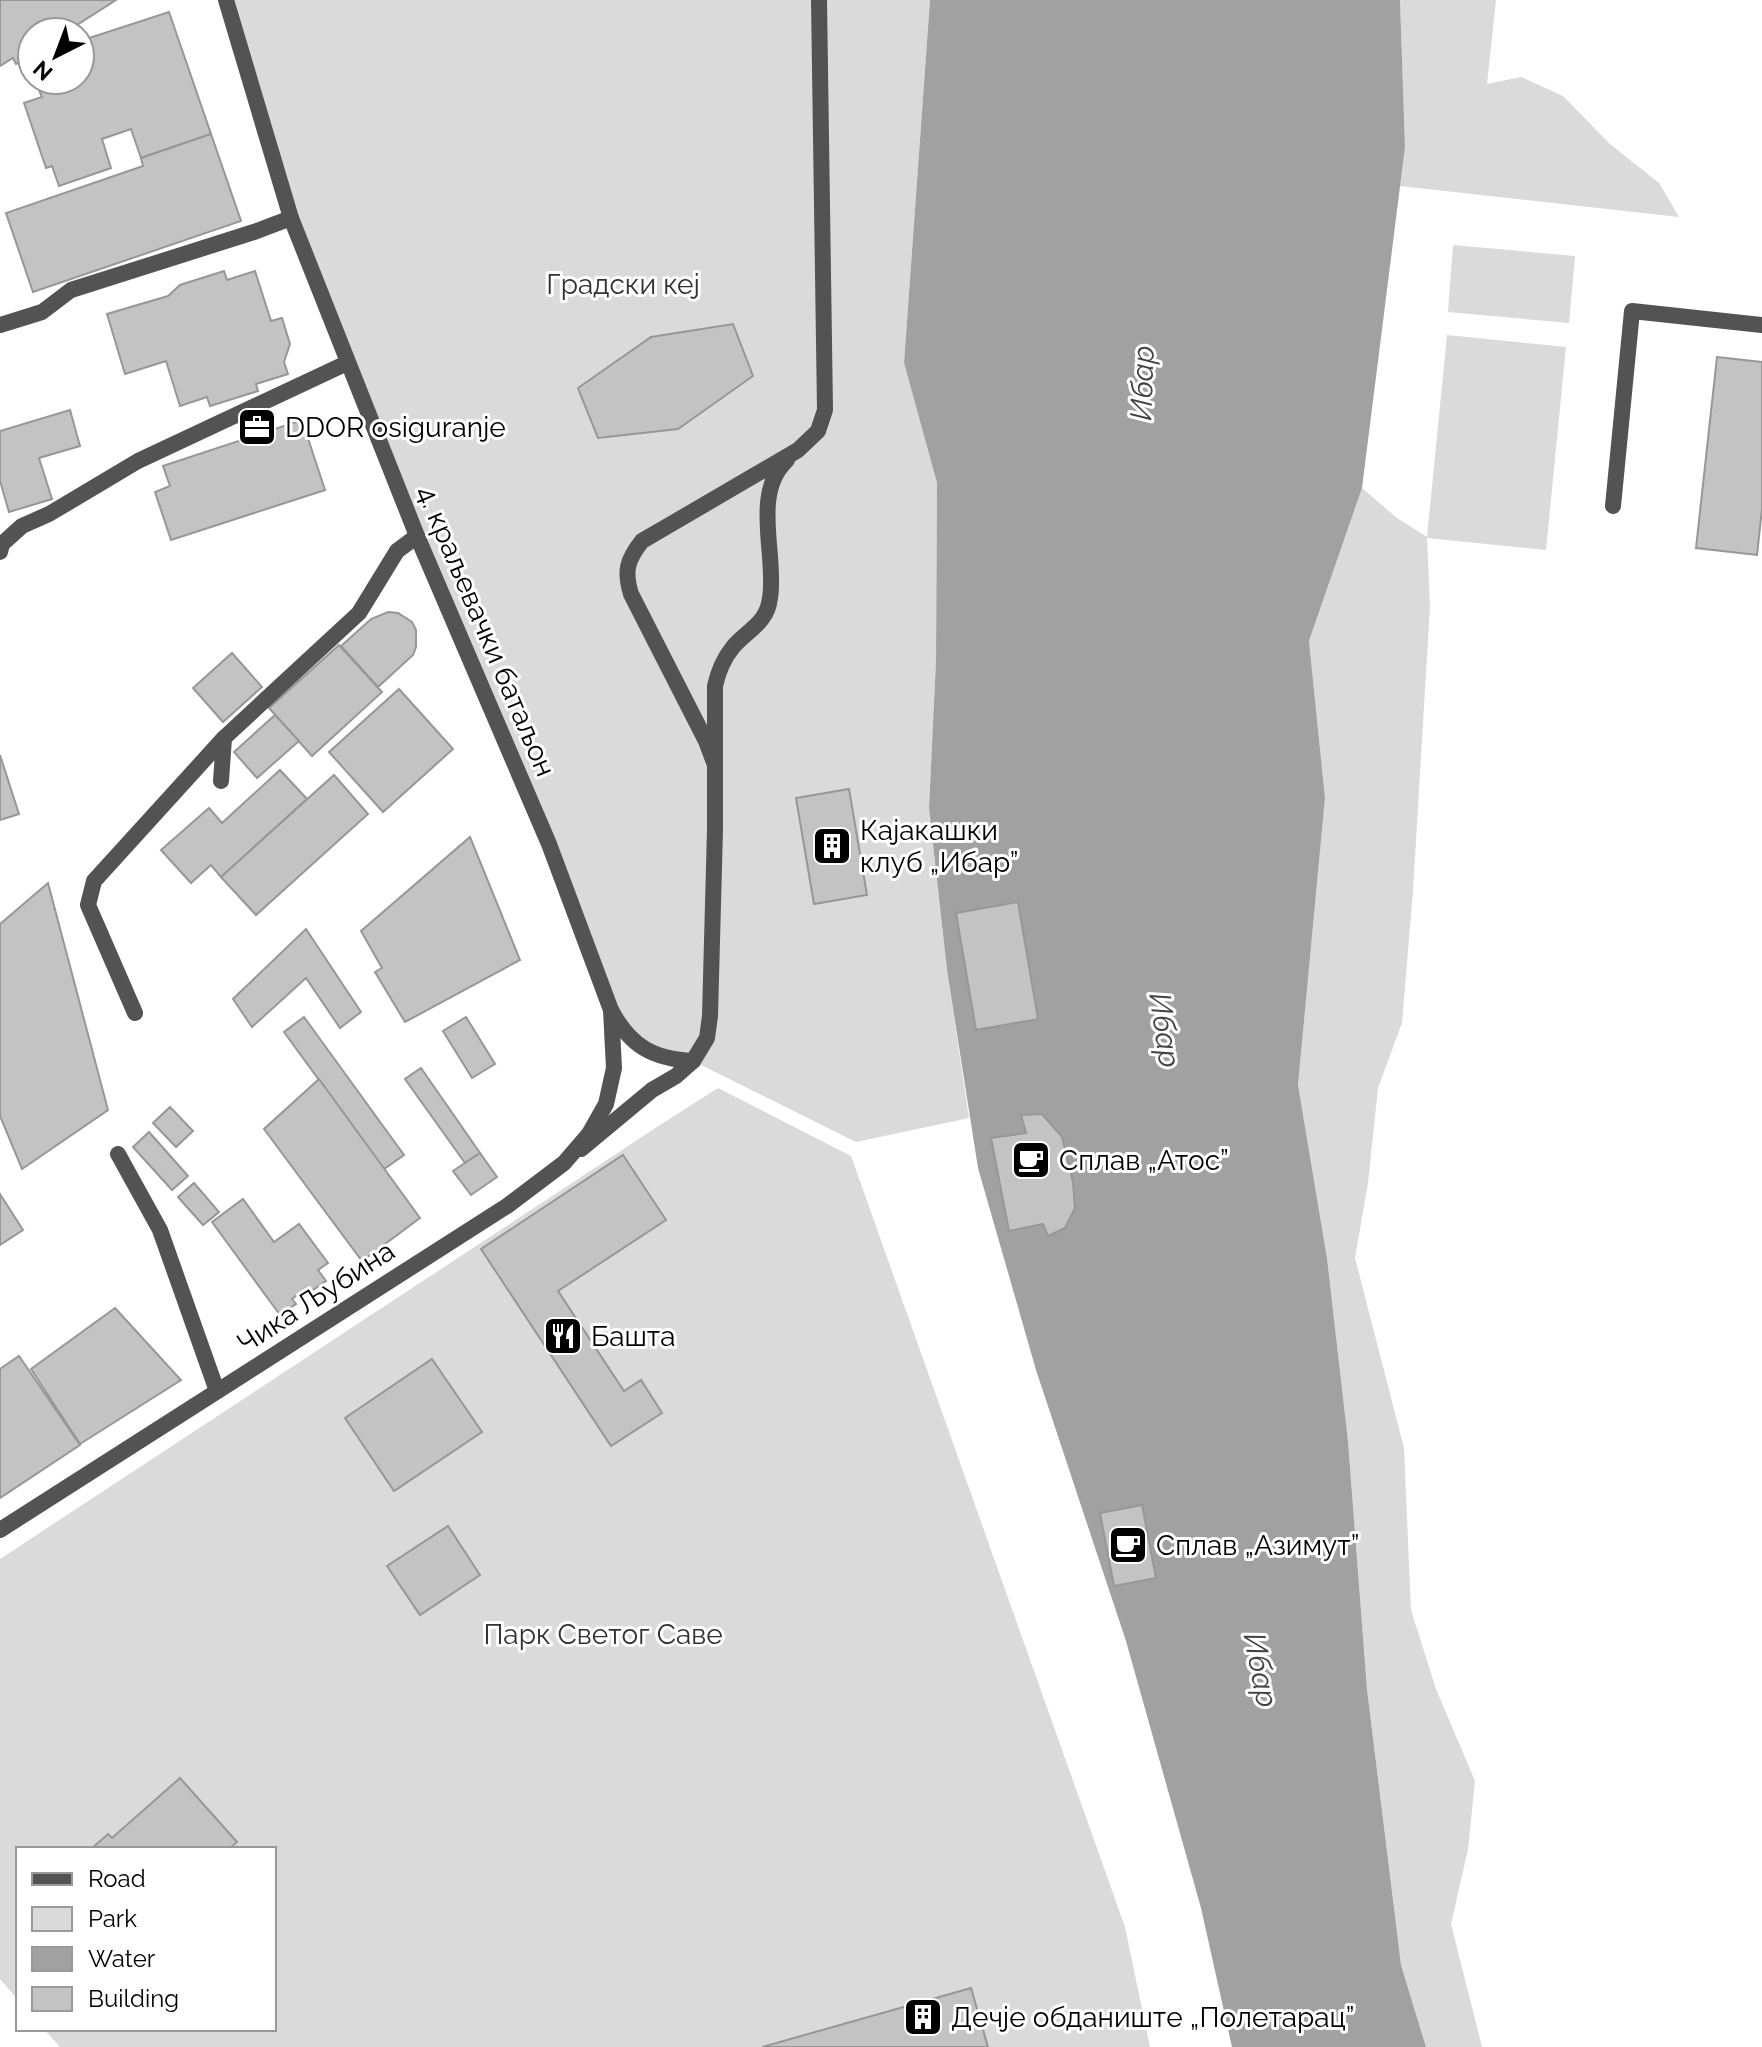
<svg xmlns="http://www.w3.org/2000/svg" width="1762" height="2047" viewBox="0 0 1762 2047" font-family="Raleway,sans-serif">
	<rect width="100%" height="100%" fill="#fff"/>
	<g fill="#dadada">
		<polygon points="225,0 930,0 904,363 937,483 936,660 929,808 947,970 969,1118 856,1142 693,1061 629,1037 347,363"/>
		<polygon points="1400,0 1496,0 1487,84 1521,77 1563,96 1610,144 1659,183 1679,217 1400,186 1405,147"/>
		<polygon points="1453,245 1575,256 1569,323 1448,312"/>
		<polygon points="1447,335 1566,347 1546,550 1427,538 1430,606 1413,891 1402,1023 1378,1088 1368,1183 1355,1258 1404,1448 1411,1610 1436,1689 1475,1781 1468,1849 1451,1924 1482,2047 1426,2047 1401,1965 1367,1689 1348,1441 1327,1258 1298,1085 1325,798 1309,641 1362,488 1397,518 1427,537"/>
		<polygon points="718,1088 851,1156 1125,1927 1150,2047 60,2047 44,2029 274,2029 274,1849 18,1849 18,2000 0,1979 0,1559 660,1125"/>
	</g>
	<polygon fill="#a1a1a1" points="930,0 1400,0 1405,147 1362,488 1309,641 1325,798 1298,1085 1327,1258 1348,1441 1367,1689 1401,1965 1426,2047 1232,2047 1201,1908 1126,1641 1036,1370 978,1168 947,970 929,808 936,660 937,483 904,363"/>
	<g fill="#c3c3c3" stroke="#979797" stroke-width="2">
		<polygon points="0,0 116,0 66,32 32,32 32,53 16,64 13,58 0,66"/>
		<polygon points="169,12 211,134 141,158 131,129 102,139 111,168 59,186 52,166 46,168 24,103 42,97 39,90 69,80 80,80 80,41"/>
		<polygon points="211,134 241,221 33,292 6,213 143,166 141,158"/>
		<polygon points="224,271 227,280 255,271 271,321 282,318 290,344 284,362 288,374 256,384 258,391 210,406 207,397 180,406 166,361 125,374 107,314 168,296 180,285"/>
		<polygon points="733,324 753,376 678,429 598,438 578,388 651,337"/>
		<polygon points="1717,357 1762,362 1762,509 1757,555 1696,548"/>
		<polygon points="70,410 80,446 39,458 52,499 9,512 0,481 0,431"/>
		<polygon points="302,420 325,490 171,540 155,492 170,486 163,466"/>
		<polygon points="388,612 398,613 412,622 416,630 416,647 413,655 378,687 341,646 371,619"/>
		<polygon points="339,645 382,692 312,756 269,708"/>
		<polygon points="232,653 262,687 223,722 193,688"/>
		<polygon points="399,689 453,749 383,812 329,752"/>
		<polygon points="275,715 299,741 257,778 234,752"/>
		<polygon points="0,755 19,814 0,820"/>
		<polygon points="280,770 307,799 221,877 211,865 191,883 161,850 209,808 222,823"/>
		<polygon points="334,775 368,814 256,915 221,877"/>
		<polygon points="849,789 867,895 814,904 796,798"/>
		<polygon points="470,837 520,960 405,1022 375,972 382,968 361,931"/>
		<polygon points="48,883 108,1110 22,1169 0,1116 0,924"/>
		<polygon points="1018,902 1038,1019 976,1030 956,913"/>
		<polygon points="306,929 361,1012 340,1028 306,978 252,1027 233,999"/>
		<polygon points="304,1017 404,1155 384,1169 284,1032"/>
		<polygon points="466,1017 495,1064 472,1078 443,1031"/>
		<polygon points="421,1068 480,1153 465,1163 405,1079"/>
		<polygon points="319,1079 420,1218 362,1261 264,1129"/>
		<polygon points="170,1107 193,1131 176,1147 153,1123"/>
		<polygon points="1042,1114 1062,1137 1073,1182 1075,1208 1065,1228 1048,1236 1043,1224 1009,1231 991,1138 1026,1133 1021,1115"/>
		<polygon points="149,1132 188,1176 172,1190 133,1147"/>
		<polygon points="480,1153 497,1177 471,1195 453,1171"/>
		<polygon points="623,1155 666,1220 558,1291 624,1391 641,1380 662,1413 611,1446 481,1249"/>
		<polygon points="194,1183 219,1212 203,1225 178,1197"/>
		<polygon points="0,1194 23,1230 0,1245"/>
		<polygon points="243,1199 274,1242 299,1224 328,1263 318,1270 326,1281 310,1292 307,1287 292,1299 296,1304 280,1315 212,1222"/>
		<polygon points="115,1308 181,1380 80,1444 31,1369"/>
		<polygon points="19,1356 80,1445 0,1498 0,1369"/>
		<polygon points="432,1359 482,1432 394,1491 345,1418"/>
		<polygon points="1142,1505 1156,1578 1114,1586 1100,1513"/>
		<polygon points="448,1526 480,1575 420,1615 387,1566"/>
		<polygon points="180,1778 237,1842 229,1849 91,1849 108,1834 112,1838"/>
		<polygon points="971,1988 988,2047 762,2047"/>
	</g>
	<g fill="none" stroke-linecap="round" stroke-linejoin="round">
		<g stroke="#535353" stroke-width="16">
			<polyline points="0,325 42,312 71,290 254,232 291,218"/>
			<polyline points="1613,506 1632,311 1762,325"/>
			<polyline points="0,552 2,544 22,526 49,514 138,461 347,363"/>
			<polyline points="224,738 359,613 397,551 417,536"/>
			<path d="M715 765 706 741 631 594C624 571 627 560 642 541L798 450 818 431 825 410 819 0"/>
			<path d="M611 1010C630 1046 653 1059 693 1061"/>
			<polyline points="135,1013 88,905 94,881 224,738 221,781"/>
			<path d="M581 1149 652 1090 676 1076 693 1061 707 1038 710 1016 715 829V686C718 672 724 658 733 647 747 630 767 624 770 598 777 556 751 493 787 460"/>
			<polyline points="118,1154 160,1230 217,1391"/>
		</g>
		<polyline stroke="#535353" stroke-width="16" points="0,1530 507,1206 564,1163 589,1134 606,1104 614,1068 611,1010 549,844 417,536 291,218 226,0"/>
	</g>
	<defs>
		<g id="office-square" transform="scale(2)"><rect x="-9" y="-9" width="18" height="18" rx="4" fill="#000" stroke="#fff"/><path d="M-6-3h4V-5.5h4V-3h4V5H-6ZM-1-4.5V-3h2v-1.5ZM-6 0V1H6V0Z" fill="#fff"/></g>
		<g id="building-square" transform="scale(2)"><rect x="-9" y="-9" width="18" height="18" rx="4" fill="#000" stroke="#fff"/><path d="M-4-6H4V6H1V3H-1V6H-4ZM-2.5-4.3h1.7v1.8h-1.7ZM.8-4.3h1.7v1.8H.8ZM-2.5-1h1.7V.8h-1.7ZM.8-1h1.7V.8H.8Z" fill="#fff"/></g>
		<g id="cafe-square" transform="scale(2)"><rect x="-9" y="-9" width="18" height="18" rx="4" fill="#000" stroke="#fff"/><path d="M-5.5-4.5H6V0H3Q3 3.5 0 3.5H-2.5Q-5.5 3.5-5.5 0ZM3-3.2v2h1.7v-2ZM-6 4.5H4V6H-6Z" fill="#fff"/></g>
		<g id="restaurant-square" transform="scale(2)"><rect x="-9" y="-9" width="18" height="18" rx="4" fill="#000" stroke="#fff"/><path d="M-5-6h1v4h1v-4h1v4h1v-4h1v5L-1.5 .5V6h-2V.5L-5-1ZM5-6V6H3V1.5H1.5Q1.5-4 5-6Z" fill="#fff"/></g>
	</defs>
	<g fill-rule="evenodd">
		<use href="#office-square" x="257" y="427"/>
		<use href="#building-square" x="832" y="846"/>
		<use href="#cafe-square" x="1031" y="1160"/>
		<use href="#restaurant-square" x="563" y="1336"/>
		<use href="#cafe-square" x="1128" y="1545"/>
		<use href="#building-square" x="923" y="2017"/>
	</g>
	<g text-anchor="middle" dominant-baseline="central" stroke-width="6" stroke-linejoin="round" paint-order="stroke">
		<g font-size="28" fill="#313131" stroke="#fff">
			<text x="623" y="284">Градски кеј</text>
			<text x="603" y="1634">Парк Светог Саве</text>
		</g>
		<g font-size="28" fill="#000" stroke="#fff" text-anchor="start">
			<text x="285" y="427">DDOR osiguranje</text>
			<text x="860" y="830">Кајакашки<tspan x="860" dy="32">клуб „Ибар”</tspan></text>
			<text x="1059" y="1160">Сплав „Атос”</text>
			<text x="591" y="1336">Башта</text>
			<text x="1156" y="1545">Сплав „Азимут”</text>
			<text x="951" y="2017">Дечје обданиште „Полетарац”</text>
		</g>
		<g font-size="28" fill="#000" stroke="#fff">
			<text transform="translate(486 631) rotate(67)">4. краљевачки батаљон</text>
			<text transform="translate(316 1297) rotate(-33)">Чика Љубина</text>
		</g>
		<g font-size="30" font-style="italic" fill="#424242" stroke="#fff">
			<text transform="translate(1142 383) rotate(-88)">Ибар</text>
			<text transform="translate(1165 1030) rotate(82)">Ибар</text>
			<text transform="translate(1261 1670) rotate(79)">Ибар</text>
		</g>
	</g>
	<rect x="16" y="1847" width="260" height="184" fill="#ffffff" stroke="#999999" stroke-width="2"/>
	<rect x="32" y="1873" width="40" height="12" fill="#535353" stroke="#999999" stroke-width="2"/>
	<text x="88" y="1887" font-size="24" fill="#000000">Road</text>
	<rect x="32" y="1907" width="40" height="24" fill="#dadada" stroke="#999999" stroke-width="2"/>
	<text x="88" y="1927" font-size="24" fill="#000000">Park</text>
	<rect x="32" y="1947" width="40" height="24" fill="#a1a1a1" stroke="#999999" stroke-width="2"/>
	<text x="88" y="1967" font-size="24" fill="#000000">Water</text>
	<rect x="32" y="1987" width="40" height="24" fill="#c3c3c3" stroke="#999999" stroke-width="2"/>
	<text x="88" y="2007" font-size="24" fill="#000000">Building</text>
	<g transform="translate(56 56) rotate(222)"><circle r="38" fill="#ffffff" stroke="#999999" stroke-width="2"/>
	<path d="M0-6L14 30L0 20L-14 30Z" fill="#000000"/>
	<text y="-12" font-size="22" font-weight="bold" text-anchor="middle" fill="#000000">N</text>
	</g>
</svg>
